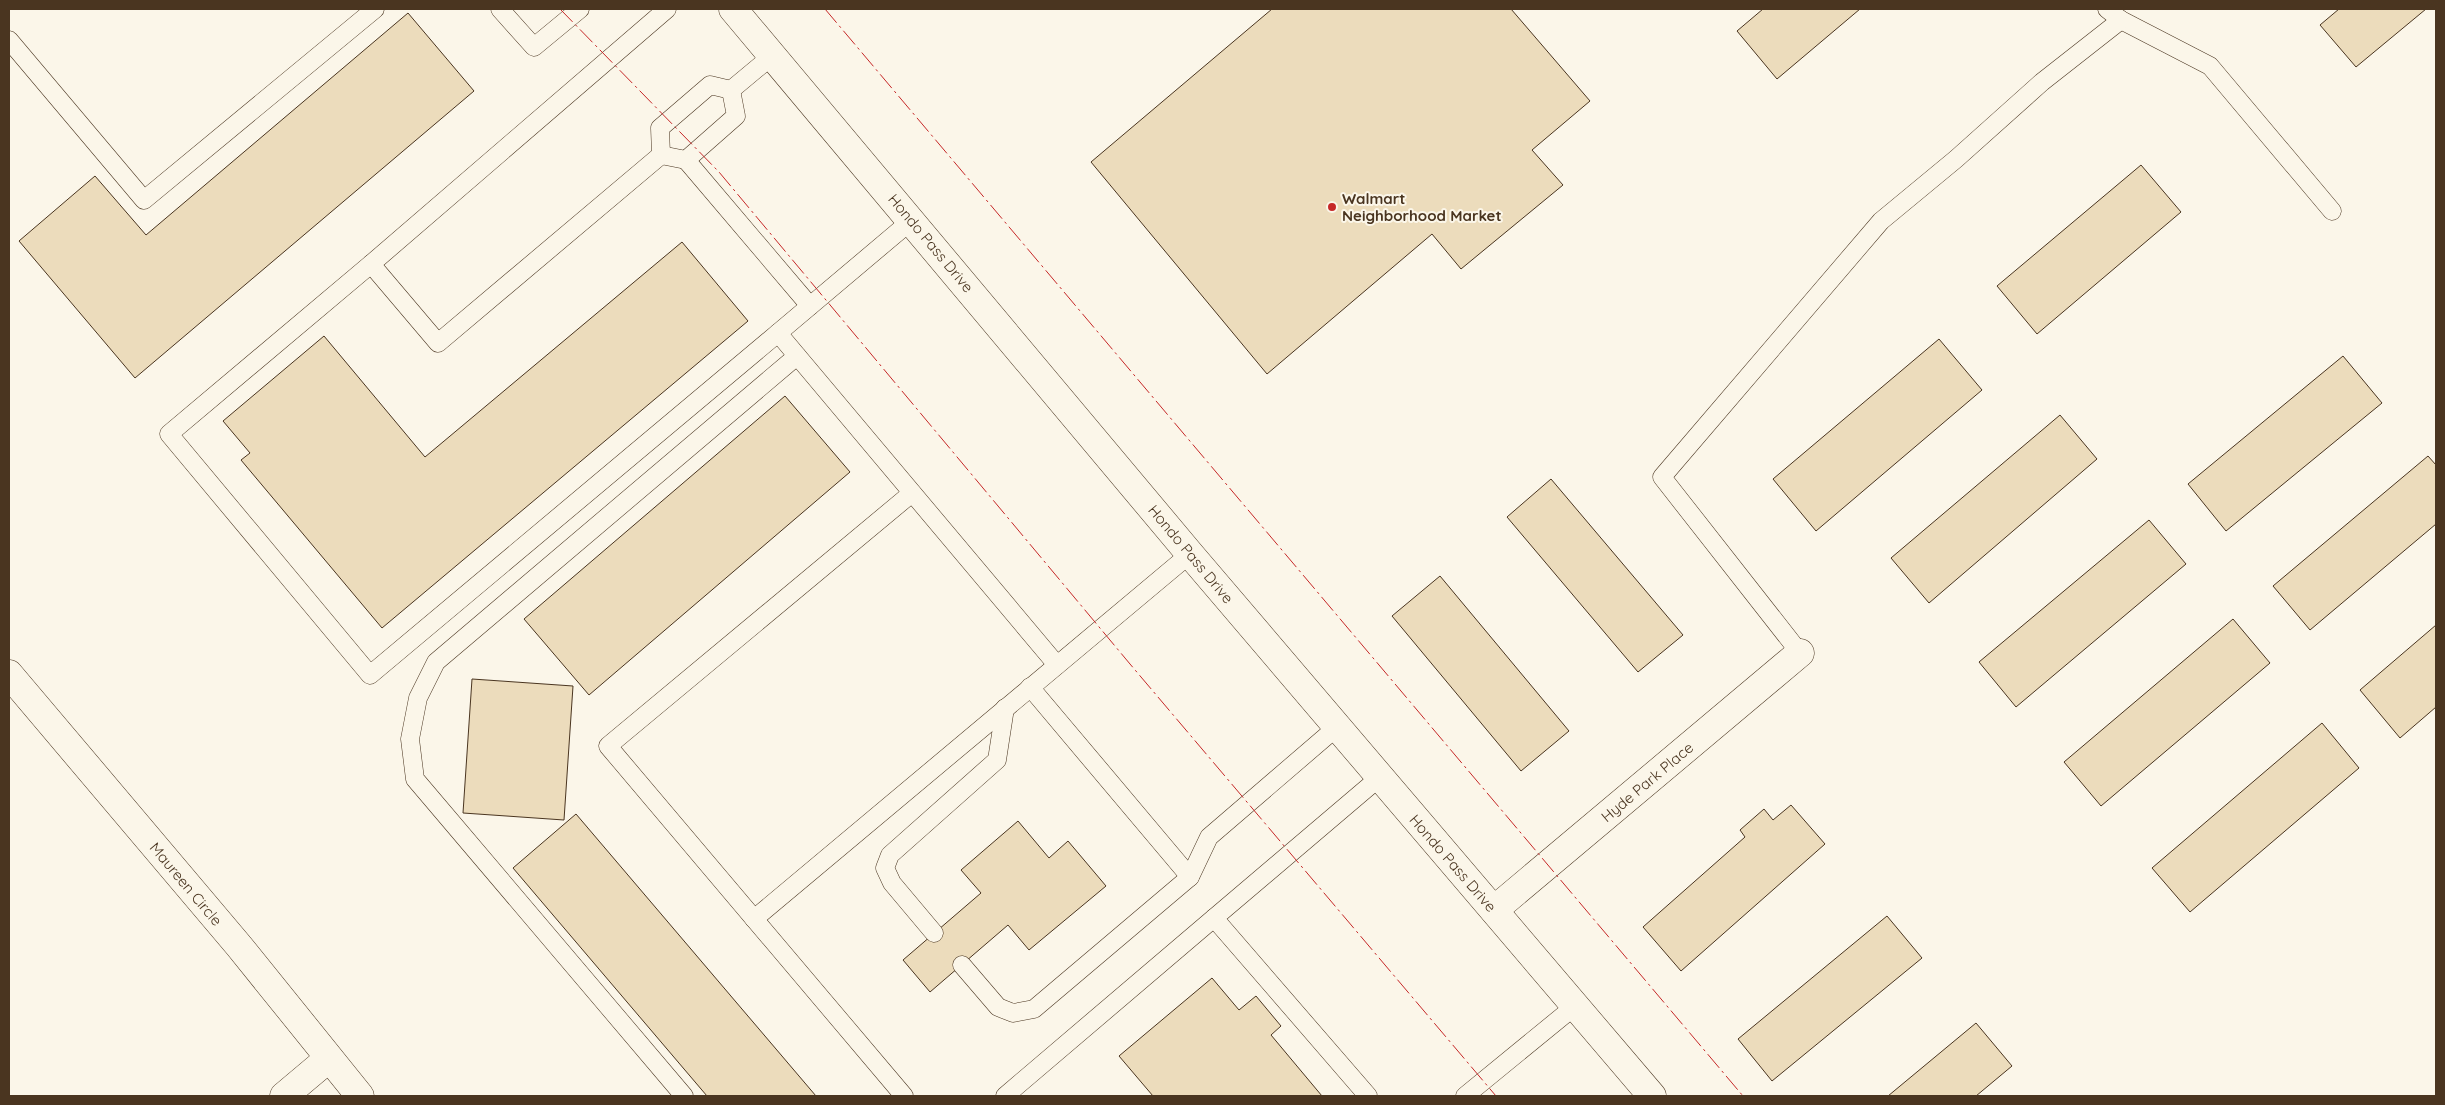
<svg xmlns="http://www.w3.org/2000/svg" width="2445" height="1105" viewBox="0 0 2445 1105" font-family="Quicksand,sans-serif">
	<rect width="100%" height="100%" fill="#fbf6e9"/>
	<g fill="#ecdcbc" stroke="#4a3520">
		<polygon points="1272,9 1511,9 1590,101 1532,150 1563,185 1461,269 1432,234 1267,374 1091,162"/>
		<polygon points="1763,9 1860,9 1777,79 1737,31"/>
		<polygon points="2339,9 2426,9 2356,67 2320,25"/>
		<polygon points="408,13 474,91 135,378 19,241 95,176 146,235"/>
		<polygon points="2141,165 2181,212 2037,334 1997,286"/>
		<polygon points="682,242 748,321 382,628 241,460 250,453 223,421 324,336 425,457"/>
		<polygon points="1939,339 1982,390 1816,531 1773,479"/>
		<polygon points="2343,356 2382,403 2226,531 2188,484"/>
		<polygon points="785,396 850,472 589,695 524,619"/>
		<polygon points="2060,415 2097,459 1929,603 1891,558"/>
		<polygon points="2428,456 2436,465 2436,524 2310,630 2273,586"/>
		<polygon points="1551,479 1683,635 1638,672 1507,517"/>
		<polygon points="2149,520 2186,564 2016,707 1979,662"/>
		<polygon points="1440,576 1569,731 1521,771 1392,616"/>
		<polygon points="2233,619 2270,663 2101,806 2064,762"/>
		<polygon points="2436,625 2436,707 2400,738 2360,690"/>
		<polygon points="472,679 573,686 564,820 463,813"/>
		<polygon points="2322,723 2359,768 2190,912 2152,868"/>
		<polygon points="1791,805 1825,844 1681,971 1643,927 1745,837 1740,830 1764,809 1773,820"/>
		<polygon points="576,814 816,1096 707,1096 513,868"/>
		<polygon points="1018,821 1049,858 1068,841 1106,886 1029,950 1008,925 930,992 903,960 981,893 961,870"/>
		<polygon points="1887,916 1922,958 1772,1081 1738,1039"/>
		<polygon points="1212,978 1239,1010 1256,996 1281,1026 1271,1035 1322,1096 1153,1096 1119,1056"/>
		<polygon points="1976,1023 2012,1066 1976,1096 1888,1096"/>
	</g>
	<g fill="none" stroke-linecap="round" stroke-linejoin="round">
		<g stroke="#4a3520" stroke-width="19">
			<g id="service">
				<polyline points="500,9 534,47 580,9"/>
				<polyline points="2107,9 2121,20 2210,66 2332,211"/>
				<polyline points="9,40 144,200 375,9"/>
				<polyline points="731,90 773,55"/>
				<polyline points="661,155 438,343 371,264 667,9"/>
				<polyline points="661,155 686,160 736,116 731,90"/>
				<polyline points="661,155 660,128 710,85 731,90"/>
				<polyline points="686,160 810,306"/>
				<polyline points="912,220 778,333 1057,665"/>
				<polyline points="371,264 169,434 370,675 778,333"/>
				<polyline points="1800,653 1662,477 1881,221 1956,159 2042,82 2121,20"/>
				<polyline points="1030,687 1190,877"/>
				<polyline points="754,919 1190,554"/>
				<polyline points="934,933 892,883 885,868 890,855 997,760 1005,708"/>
				<polyline points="962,965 998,1007 1013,1013 1034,1009 1190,877 1209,837 1337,727"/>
				<polyline points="684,1096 415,779 410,739 418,698 436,662 797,356"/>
				<polyline points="904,1096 608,746 912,493"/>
				<polyline points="1005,1096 1214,918"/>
				<polyline points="1368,1096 1214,918 1380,777"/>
				<polyline points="1465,1096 1575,1006"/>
			</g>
		</g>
		<g stroke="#4a3520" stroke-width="29">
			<g id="minor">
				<polyline points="9,674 239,946 360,1096"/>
				<polyline points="1494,910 1800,653"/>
				<polyline points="284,1096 328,1059"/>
			</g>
		</g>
		<g stroke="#4a3520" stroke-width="29">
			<polyline id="secondary" points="733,9 1190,554 1652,1096"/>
		</g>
		<use href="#service" stroke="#fbf6e9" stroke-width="18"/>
		<use href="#minor" stroke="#fbf6e9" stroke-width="28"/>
		<use href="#secondary" stroke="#fbf6e9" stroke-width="28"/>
		<g stroke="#c62828" stroke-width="1" stroke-dasharray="18 4 2.5 4" stroke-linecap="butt">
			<polyline points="560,9 719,172 1130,664 1496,1096"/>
			<polyline points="825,9 1743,1096"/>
		</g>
	</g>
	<circle fill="#c62828" stroke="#fbf6e9" stroke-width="2" cx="1332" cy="207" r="5"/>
	<g text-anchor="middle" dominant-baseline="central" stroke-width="4" stroke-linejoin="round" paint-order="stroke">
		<g font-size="15" font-weight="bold" fill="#4a3520" stroke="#fbf6e9" text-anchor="start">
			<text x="1342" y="198">Walmart<tspan x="1342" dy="17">Neighborhood Market</tspan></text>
		</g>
		<g font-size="15" fill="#4a3520" stroke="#fbf6e9">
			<text transform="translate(931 243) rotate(50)">Hondo Pass Drive</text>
			<text transform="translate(1191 554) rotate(50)">Hondo Pass Drive</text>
			<text transform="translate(1647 782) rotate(-40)">Hyde Park Place</text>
			<text transform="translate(1453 863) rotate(49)">Hondo Pass Drive</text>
			<text transform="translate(186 884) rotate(50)">Maureen Circle</text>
		</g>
	</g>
	<rect width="2445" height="1105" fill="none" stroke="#4a3520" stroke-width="20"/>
</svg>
